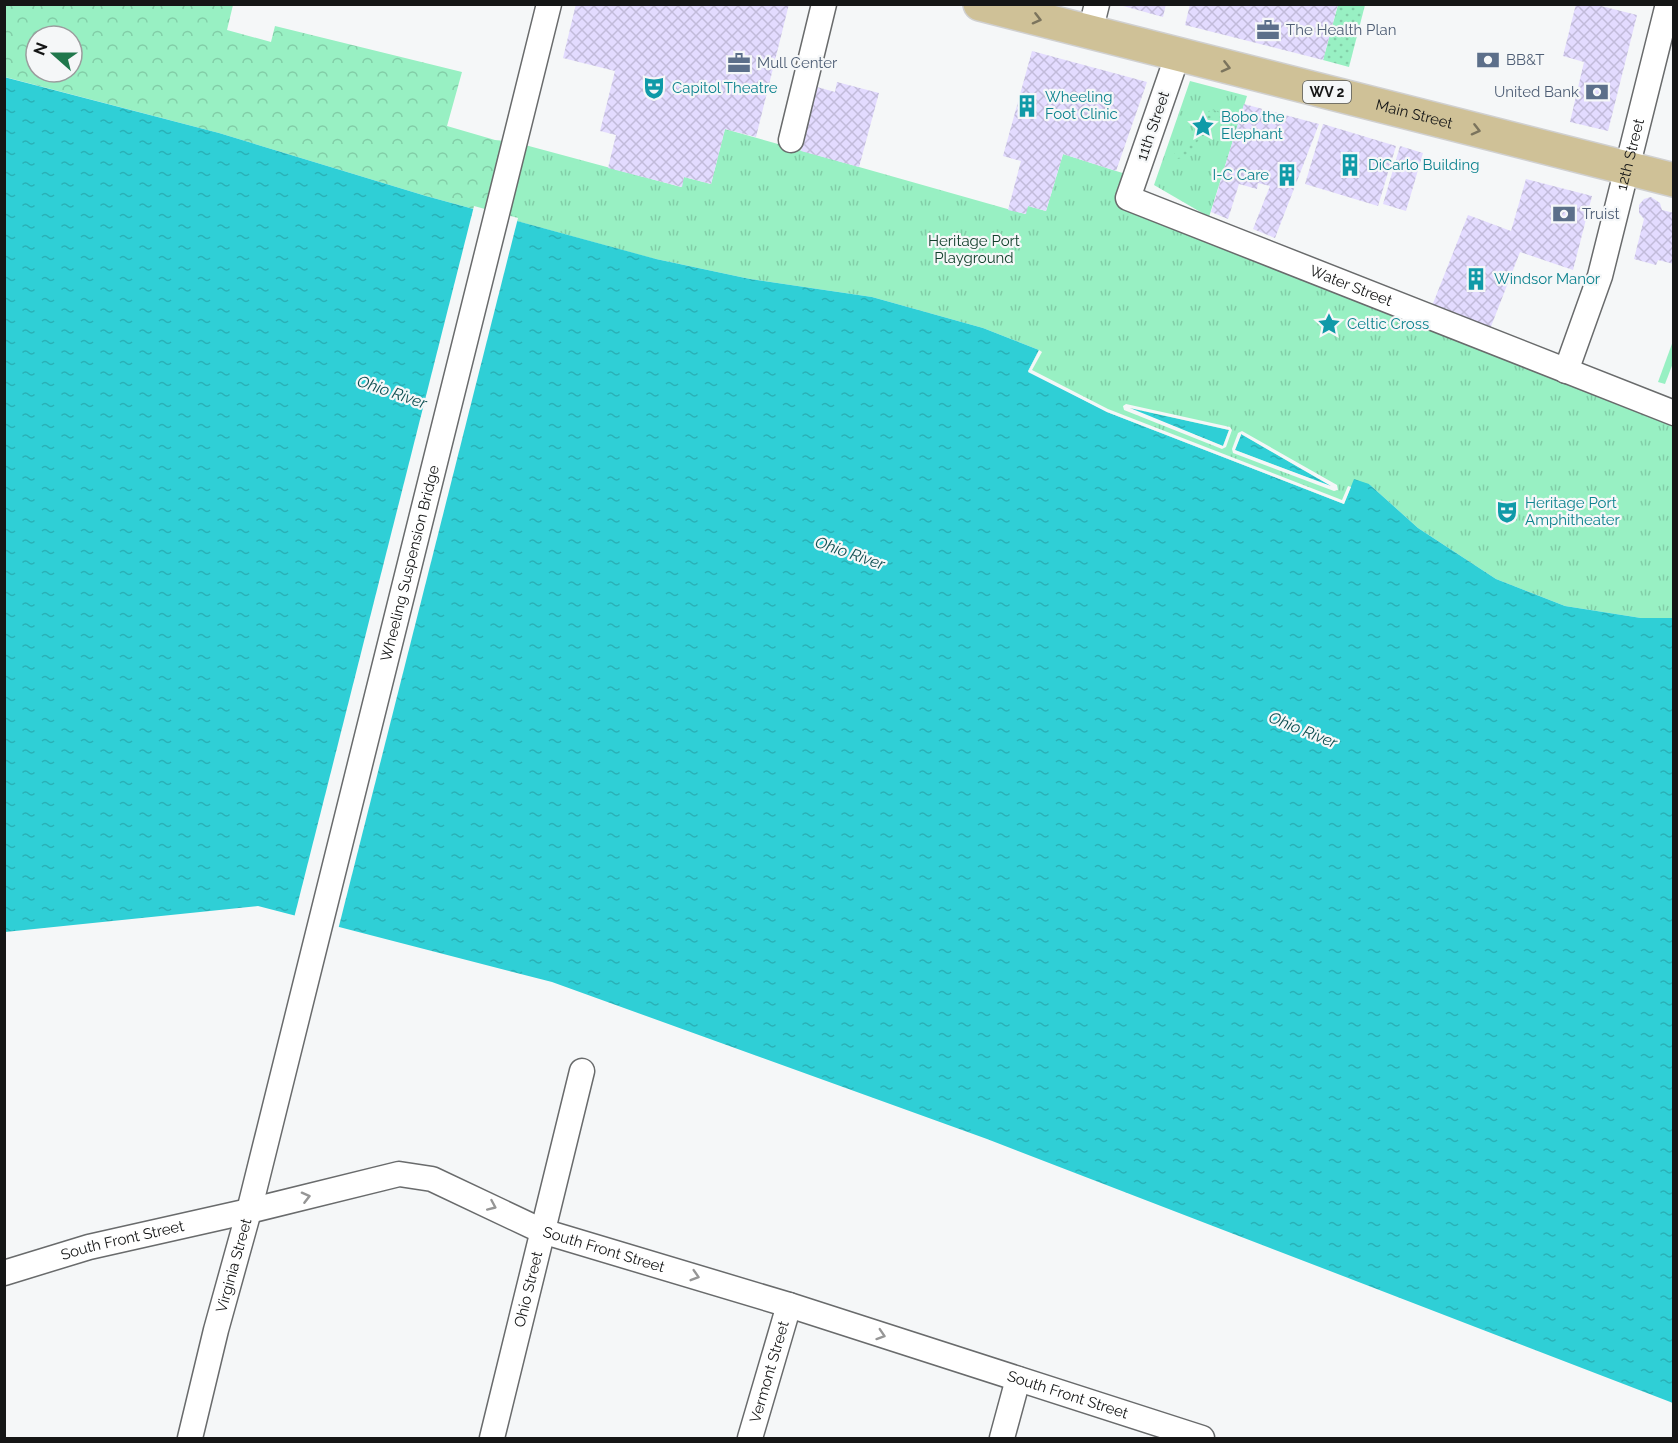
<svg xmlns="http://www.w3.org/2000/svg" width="1678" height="1443" viewBox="0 0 1678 1443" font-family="Raleway,sans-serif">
	<defs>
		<pattern id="forest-crowns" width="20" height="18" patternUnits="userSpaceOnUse" patternTransform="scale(1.5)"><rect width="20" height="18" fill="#98f0c3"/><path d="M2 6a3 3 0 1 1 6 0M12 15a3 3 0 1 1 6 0" fill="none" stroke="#82cda7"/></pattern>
		<pattern id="park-tufts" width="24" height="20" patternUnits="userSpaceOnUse" patternTransform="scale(1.5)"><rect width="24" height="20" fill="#98f0c3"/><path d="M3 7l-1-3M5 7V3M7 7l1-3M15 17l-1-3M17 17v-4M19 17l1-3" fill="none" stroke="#82cda7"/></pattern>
		<pattern id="garden-dots" width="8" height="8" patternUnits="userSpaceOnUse" patternTransform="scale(1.5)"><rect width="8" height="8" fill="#98f0c3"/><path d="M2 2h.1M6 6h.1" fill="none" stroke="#82cda7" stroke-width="1.8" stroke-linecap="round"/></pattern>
		<pattern id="water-ripples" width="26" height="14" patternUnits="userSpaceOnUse" patternTransform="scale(1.5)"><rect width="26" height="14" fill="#2fcfd6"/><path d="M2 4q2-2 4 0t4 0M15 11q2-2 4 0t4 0" fill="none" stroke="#29b1b7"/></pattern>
		<pattern id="building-cross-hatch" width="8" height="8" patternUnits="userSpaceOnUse" patternTransform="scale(1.5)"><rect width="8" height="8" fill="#e3dbff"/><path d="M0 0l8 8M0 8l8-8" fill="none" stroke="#c2bbda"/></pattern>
	</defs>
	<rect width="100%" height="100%" fill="#f5f7f8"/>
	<polygon fill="#98f0c3" points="1673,341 1673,363 1665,384 1658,382"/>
	<path fill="url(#forest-crowns)" fill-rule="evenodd" d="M4 5H233L227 30 271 42 275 26 462 72 447 126 495 140 514 142 656 259 426 196 219 133 5 77ZM36 36H72V72H36Z"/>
	<g fill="url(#park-tufts)">
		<polygon points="1190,81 1247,96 1209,217 1154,185"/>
		<polygon points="725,129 1025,214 1028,206 1046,211 1063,154 1135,177 1128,198 1673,413 1673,618 1641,618 1565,606 1496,579 1418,528 1369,484 1344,504 1107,412 1028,372 1039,350 983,328 872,297 750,279 656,259 496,215 514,142 681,187 684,177 711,184"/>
	</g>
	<g fill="url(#garden-dots)">
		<polygon points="1338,5 1365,5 1349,67 1323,60"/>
		<path d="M1214 110 1223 115C1218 127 1211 129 1202 137 1192 145 1192 157 1177 159L1174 154C1178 148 1185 148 1189 142 1200 126 1190 116 1214 110Z"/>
	</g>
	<g fill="url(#water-ripples)">
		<polygon points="4,77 219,133 426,196 656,259 750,279 872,297 983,328 1039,350 1028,371 1107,412 1344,504 1354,479 1369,484 1418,528 1496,579 1565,606 1641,618 1673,618 1673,1403 987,1139 552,982 258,906 5,932"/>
		<polygon points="1125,407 1229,430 1223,446"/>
		<polygon points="1241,434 1335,488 1235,450"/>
	</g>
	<g fill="#f5f7f8" fill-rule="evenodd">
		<polygon points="474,206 518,218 338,930 294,918"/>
		<polygon points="1039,350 1042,352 1032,370 1108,409 1342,500 1348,486 1351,487 1344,504 1107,412 1028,372"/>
		<path d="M1126 404 1230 427 1232 430 1226 447 1222 449 1124 410 1123 406ZM1130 408 1229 430 1223 446Z"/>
		<path d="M1242 431 1337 485 1338 490 1334 491 1233 453 1232 449 1238 433ZM1241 435V434L1331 486 1235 450Z"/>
	</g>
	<g fill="url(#building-cross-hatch)">
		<polygon points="576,4 789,4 756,137 725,129 711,184 684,177 682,187 608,168 616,135 600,131 615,71 563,58"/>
		<polygon points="1116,4 1166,4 1163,17"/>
		<polygon points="1190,4 1338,4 1323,60 1185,25"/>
		<polygon points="1576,4 1593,4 1637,15 1608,131 1570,122 1584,62 1563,56"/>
		<polygon points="1032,51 1147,82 1116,171 1063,154 1046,211 1028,206 1026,214 1008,210 1021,161 1003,156"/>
		<polygon points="837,82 879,93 859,167 801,151 817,87 835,92"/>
		<polygon points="1244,104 1319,124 1275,238 1253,229 1270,186 1258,183 1257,189 1239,184 1228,219 1211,212"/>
		<polygon points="1323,124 1396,146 1378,206 1305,184"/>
		<polygon points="1400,146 1423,153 1406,211 1383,204"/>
		<polygon points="1526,179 1592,196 1573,270 1520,252 1490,329 1432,306 1468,215 1511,231"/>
		<polygon points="1651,197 1660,203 1662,210 1674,213 1674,264 1658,260 1656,265 1634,259 1644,219 1639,213 1639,205 1644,199"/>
	</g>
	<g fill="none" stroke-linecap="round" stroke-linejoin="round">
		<g stroke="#696b6c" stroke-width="27">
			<g id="street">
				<polyline points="1090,32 1097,4"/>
				<path id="s1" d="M1178 54 1128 198 1674 413"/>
				<polyline points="791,140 824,4"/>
				<path id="s2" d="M1566 371 1600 276 1668 4"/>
				<path id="s3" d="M4 1273 89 1247 249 1211 399 1174 432 1179 542 1231 789 1305 1202 1438"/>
				<path id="s4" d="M190 1438 216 1330 249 1211 549 4"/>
				<path id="s5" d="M492 1438 582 1071"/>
				<path id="s6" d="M750 1438 789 1305"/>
				<polyline points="1002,1438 1018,1379"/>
			</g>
		</g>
		<g stroke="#d0d0d0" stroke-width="36">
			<g id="primary">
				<path id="s7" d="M980 4 1674 180"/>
			</g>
		</g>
		<use href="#street" stroke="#fff" stroke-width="24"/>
		<use href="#primary" stroke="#cfc197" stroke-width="33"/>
	</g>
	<defs><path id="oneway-chevron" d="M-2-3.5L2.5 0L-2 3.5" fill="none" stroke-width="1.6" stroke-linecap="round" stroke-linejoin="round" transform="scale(1.5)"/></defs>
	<g stroke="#7b745d">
		<use href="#oneway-chevron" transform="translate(1037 19) rotate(14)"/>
		<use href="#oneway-chevron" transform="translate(1226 67) rotate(14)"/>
		<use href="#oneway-chevron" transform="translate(1476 130) rotate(14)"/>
	</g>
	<g stroke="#969696">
		<use href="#oneway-chevron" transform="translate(306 1197) rotate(-14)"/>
		<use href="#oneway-chevron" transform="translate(492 1206) rotate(24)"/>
		<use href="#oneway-chevron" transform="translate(695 1276) rotate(17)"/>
		<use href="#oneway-chevron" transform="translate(881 1335) rotate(18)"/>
	</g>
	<defs>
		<g id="office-bare" transform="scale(1.8)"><path d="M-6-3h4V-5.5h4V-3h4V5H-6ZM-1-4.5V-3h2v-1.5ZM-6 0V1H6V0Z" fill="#5c6f8a" stroke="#f5f7f8" stroke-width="2.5" paint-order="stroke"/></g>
		<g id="bank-bare" transform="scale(1.8)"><path d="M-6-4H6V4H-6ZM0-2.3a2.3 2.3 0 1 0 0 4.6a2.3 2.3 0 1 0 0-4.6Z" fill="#5c6f8a" stroke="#f5f7f8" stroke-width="2.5" paint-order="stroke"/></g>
		<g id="theatre-bare" transform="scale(1.8)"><path d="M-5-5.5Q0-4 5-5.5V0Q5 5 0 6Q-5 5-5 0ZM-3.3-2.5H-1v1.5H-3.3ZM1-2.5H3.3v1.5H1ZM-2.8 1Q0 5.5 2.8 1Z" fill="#0f9aa8" stroke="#f5f7f8" stroke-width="2.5" paint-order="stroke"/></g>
		<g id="building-bare" transform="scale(1.8)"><path d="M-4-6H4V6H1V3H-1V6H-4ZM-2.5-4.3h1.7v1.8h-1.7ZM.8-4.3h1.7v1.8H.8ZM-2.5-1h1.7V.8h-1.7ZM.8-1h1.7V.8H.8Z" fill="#0f9aa8" stroke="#f5f7f8" stroke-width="2.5" paint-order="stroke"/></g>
		<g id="sight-bare" transform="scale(1.8)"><path d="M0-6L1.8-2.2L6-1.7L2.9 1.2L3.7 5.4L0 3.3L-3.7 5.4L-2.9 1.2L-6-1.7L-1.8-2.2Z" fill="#0f9aa8" stroke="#f5f7f8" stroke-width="2.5" paint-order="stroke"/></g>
	</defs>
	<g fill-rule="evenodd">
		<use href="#office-bare" x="1268" y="30"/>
		<use href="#bank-bare" x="1488" y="60"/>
		<use href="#office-bare" x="739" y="63"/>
		<use href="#theatre-bare" x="654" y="88"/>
		<use href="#bank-bare" x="1597" y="92"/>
		<use href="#building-bare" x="1027" y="106"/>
		<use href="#sight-bare" x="1203" y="126"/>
		<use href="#building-bare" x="1350" y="165"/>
		<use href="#building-bare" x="1287" y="175"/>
		<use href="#bank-bare" x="1564" y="214"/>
		<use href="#building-bare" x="1476" y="279"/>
		<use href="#sight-bare" x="1329" y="324"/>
		<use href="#theatre-bare" x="1507" y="512"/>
	</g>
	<g text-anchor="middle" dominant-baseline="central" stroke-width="4.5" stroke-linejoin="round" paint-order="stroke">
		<rect fill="#f5f7f8" stroke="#585a5a" stroke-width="1.5" x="1303" y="81" width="48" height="22" rx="4.5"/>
		<g font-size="14" font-weight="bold" fill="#151616">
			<text x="1327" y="92">WV 2</text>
		</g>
		<g font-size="15" fill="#4e5e75" stroke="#f5f7f8" text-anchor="start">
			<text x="1286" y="30">The Health Plan</text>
			<text x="1506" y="60">BB&amp;T</text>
			<text x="757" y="63">Mull Center</text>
			<text x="1579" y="92" text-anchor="end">United Bank</text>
			<text x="1582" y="214">Truist</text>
		</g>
		<g font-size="15" fill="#0d838f" stroke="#f5f7f8" text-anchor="start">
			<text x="672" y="88">Capitol Theatre</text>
			<text x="1045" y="97">Wheeling<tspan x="1045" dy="17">Foot Clinic</tspan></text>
			<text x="1221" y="117">Bobo the<tspan x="1221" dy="17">Elephant</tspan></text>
			<text x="1368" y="165">DiCarlo Building</text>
			<text x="1269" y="175" text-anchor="end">I-C Care</text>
			<text x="1494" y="279">Windsor Manor</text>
			<text x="1347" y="324">Celtic Cross</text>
			<text x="1525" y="503">Heritage Port<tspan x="1525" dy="17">Amphitheater</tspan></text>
		</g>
		<g font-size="15" fill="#151616" stroke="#f5f7f8">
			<text stroke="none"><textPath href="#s7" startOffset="448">Main Street</textPath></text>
			<text transform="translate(1153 126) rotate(-71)">11th Street</text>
			<text stroke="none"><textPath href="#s2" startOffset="226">12th Street</textPath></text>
			<text stroke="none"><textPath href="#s1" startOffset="392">Water Street</textPath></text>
			<text stroke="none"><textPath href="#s4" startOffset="902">Wheeling Suspension Bridge</textPath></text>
			<text stroke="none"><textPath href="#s3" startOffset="123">South Front Street</textPath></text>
			<text stroke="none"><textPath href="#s3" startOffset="627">South Front Street</textPath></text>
			<text stroke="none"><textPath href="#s4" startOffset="178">Virginia Street</textPath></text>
			<text stroke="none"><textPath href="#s5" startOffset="153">Ohio Street</textPath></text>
			<text stroke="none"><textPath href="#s6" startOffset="69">Vermont Street</textPath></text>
			<text stroke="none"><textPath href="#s3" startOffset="1113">South Front Street</textPath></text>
		</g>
		<g font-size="15" fill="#13412d" stroke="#f5f7f8">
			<text x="974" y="241">Heritage Port<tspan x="974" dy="17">Playground</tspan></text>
		</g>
		<g font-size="16" font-style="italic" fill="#0e4f52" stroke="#f5f7f8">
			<text transform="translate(392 392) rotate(19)">Ohio River</text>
			<text transform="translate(850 553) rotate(19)">Ohio River</text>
			<text transform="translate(1303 730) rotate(22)">Ohio River</text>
		</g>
	</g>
	<rect width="1678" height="1443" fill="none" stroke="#151616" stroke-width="12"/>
	<g transform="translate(54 54) rotate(291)"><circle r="28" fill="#f5f7f8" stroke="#9b9d9e" stroke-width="1.5"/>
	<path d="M0-4.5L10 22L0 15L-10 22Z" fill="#20784c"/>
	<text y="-9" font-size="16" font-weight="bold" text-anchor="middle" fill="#151616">N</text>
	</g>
</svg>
